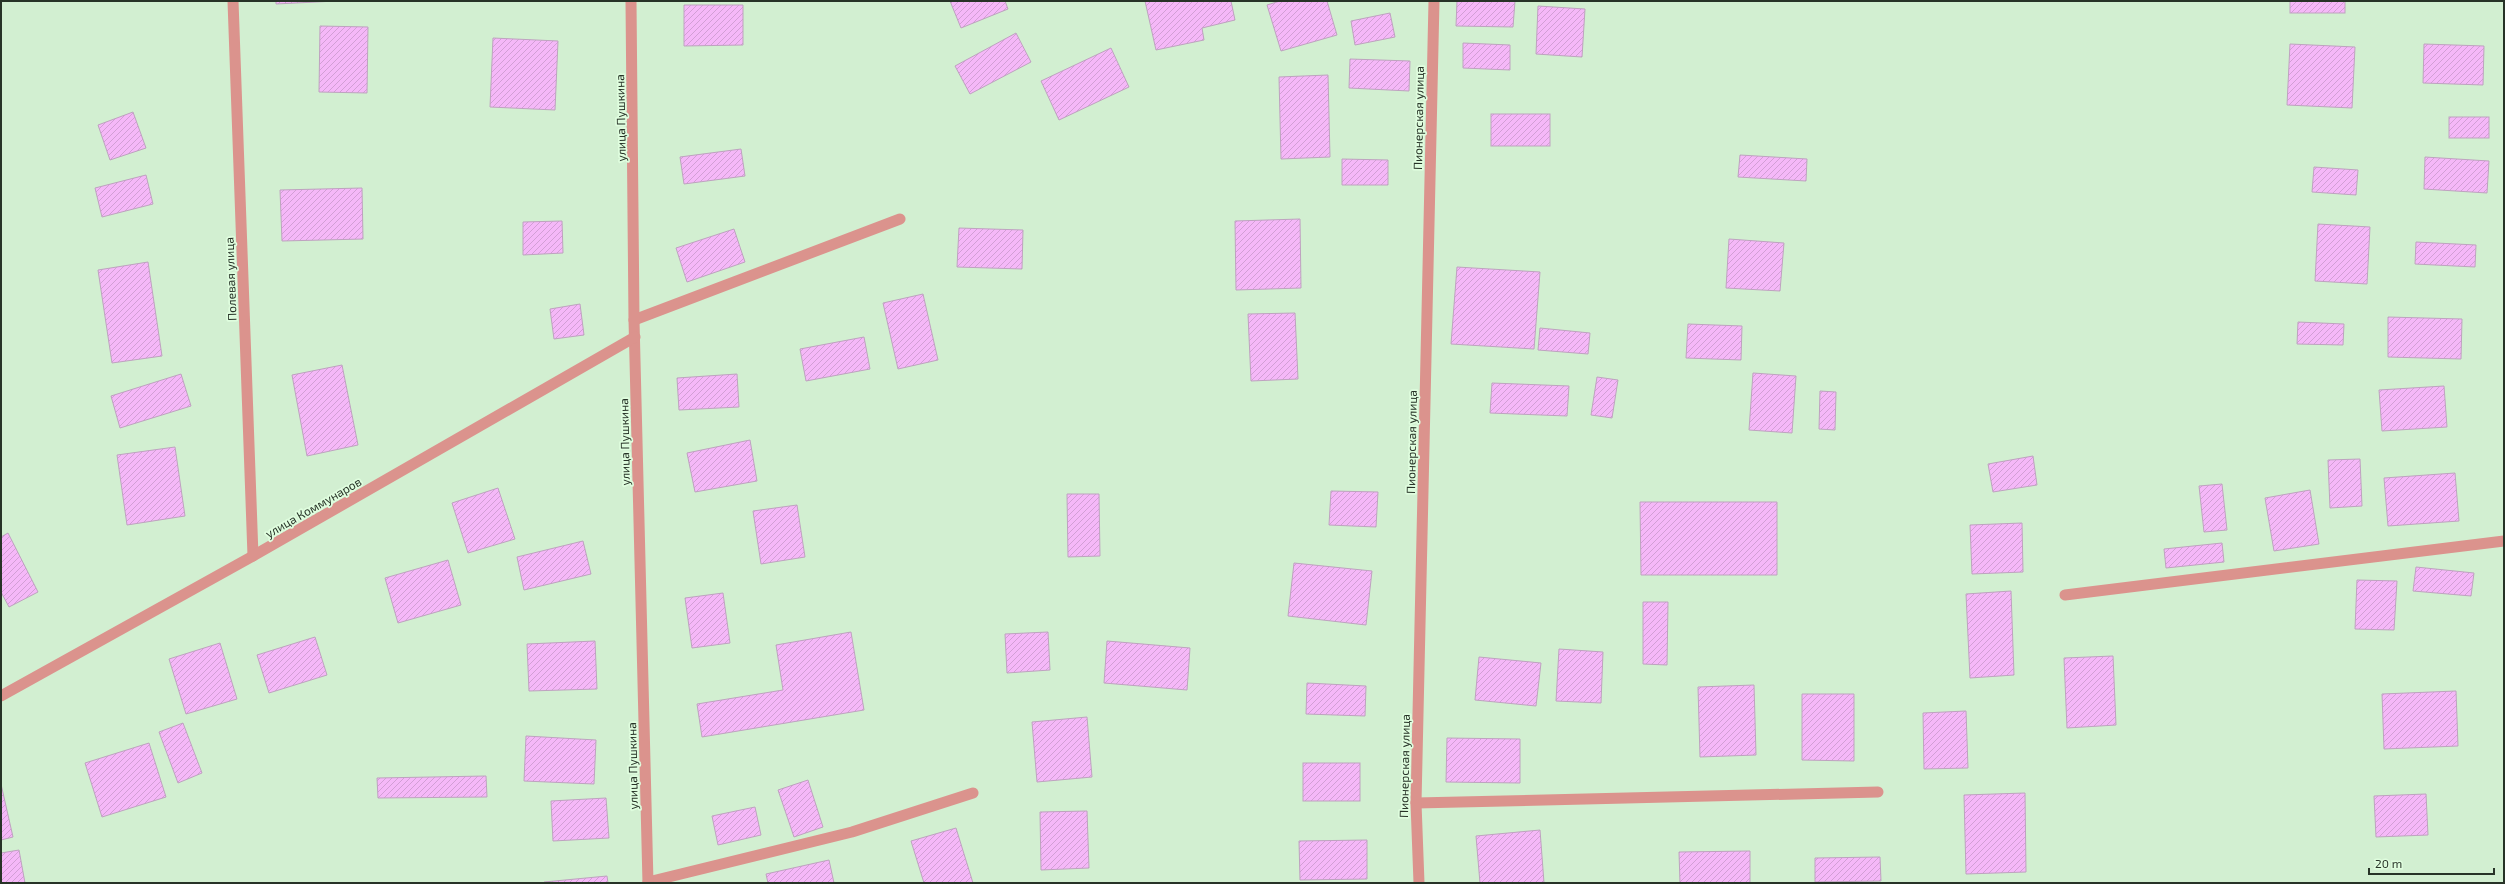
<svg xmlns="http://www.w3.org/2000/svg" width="2505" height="884" viewBox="0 0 2505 884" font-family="'Exo 2',sans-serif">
	<defs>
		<pattern id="building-hatch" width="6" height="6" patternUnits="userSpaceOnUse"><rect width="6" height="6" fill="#f5b8f8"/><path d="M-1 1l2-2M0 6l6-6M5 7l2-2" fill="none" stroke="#d29fd5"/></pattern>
	</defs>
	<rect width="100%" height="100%" fill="#d2efd1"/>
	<g fill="url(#building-hatch)" stroke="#bea3bf">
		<polygon points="276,1 336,1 276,4"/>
		<polygon points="950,1 1005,1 1008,9 961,28"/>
		<polygon points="1145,1 1231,1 1235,20 1202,28 1204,40 1156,50"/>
		<polygon points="1280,1 1327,1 1337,35 1281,51 1267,5"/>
		<polygon points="1457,1 1515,1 1513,27 1456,26"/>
		<rect x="2290" y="1" width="55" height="12"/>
		<polygon points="684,5 743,5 743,45 684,46"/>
		<polygon points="1538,6 1585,9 1582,57 1536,54"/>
		<polygon points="1390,13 1395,37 1355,45 1351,21"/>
		<polygon points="320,26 368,27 367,93 319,92"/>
		<polygon points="1016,33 1031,62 970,94 955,66"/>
		<polygon points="493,38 558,41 555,110 490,107"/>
		<polygon points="1463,43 1510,45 1510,70 1463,68"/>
		<polygon points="2290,44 2355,47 2352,108 2287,105"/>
		<polygon points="2424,44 2484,46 2483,85 2423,83"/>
		<polygon points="1111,48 1129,87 1059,120 1041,81"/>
		<polygon points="1350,59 1410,61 1409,91 1349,88"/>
		<polygon points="1328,75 1330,157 1281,159 1279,77"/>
		<polygon points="133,112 146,148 110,160 98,125"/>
		<rect x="1491" y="114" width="59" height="32"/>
		<rect x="2449" y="117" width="40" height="21"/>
		<polygon points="741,149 745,176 684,184 680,157"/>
		<polygon points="1740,155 1807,159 1806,181 1738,177"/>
		<polygon points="2425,157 2489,161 2487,193 2424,189"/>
		<polygon points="1342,159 1388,160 1388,185 1342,185"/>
		<polygon points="2314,167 2358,170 2356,195 2312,192"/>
		<polygon points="146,175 153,204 102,217 95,188"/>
		<polygon points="362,188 363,239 282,241 280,190"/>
		<polygon points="1300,219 1301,288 1236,290 1235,221"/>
		<polygon points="562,221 563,253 523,255 523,222"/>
		<polygon points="2318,224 2370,227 2367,284 2315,281"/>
		<polygon points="959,228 1023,230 1022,269 957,267"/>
		<polygon points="734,229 745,262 687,282 676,248"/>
		<polygon points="1729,239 1784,243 1780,291 1726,288"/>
		<polygon points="2416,242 2476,245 2475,267 2415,264"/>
		<polygon points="148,262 162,356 112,363 98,270"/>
		<polygon points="1457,267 1540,272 1534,349 1451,344"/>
		<polygon points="923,294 938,360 898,369 883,303"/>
		<polygon points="580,304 584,335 554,339 550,309"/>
		<polygon points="1295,313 1298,379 1251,381 1248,314"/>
		<polygon points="2388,317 2462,319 2461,359 2388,357"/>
		<polygon points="2298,322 2344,324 2343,345 2297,344"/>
		<polygon points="1688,324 1742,326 1741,360 1686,358"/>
		<polygon points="1540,328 1590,333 1588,354 1538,350"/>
		<polygon points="864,337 870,369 806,381 800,349"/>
		<polygon points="342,365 358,445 307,456 292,375"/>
		<polygon points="1753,373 1796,376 1792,433 1749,430"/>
		<polygon points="181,374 191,406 120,428 111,396"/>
		<polygon points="737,374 739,407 679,410 677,378"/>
		<polygon points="1597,377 1618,380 1612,418 1591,415"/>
		<polygon points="1492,383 1569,386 1567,416 1490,413"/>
		<polygon points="2444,386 2447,427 2382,431 2379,390"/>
		<polygon points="1820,391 1836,392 1835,430 1819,429"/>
		<polygon points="750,440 757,481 695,492 687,453"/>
		<polygon points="175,447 185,516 127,525 117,455"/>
		<polygon points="2033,456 2037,485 1993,492 1988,464"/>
		<polygon points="2360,459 2362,506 2330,508 2328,460"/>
		<polygon points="2455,473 2459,521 2388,526 2384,478"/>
		<polygon points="2222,484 2227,530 2204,532 2199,486"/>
		<polygon points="498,488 515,539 468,553 452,503"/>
		<polygon points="2310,490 2319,544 2274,551 2265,498"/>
		<polygon points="1331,491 1378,492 1376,527 1329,525"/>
		<polygon points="1067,494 1099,494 1100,556 1068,557"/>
		<polygon points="1640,502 1777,502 1777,575 1641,575"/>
		<polygon points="797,505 805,557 761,564 753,511"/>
		<polygon points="2022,523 2023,572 1972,574 1970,525"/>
		<polygon points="8,533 38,592 9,607 1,592 1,537"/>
		<polygon points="583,541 591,574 524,590 517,557"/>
		<polygon points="2222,543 2224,562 2166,568 2164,549"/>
		<polygon points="448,560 461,605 398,623 385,578"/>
		<polygon points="1294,563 1372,571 1366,625 1288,616"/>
		<polygon points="2416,567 2474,573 2471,596 2413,591"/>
		<polygon points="2357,580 2397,581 2394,630 2355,629"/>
		<polygon points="2011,591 2014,675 1970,678 1966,594"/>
		<polygon points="723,593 730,643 692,648 685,598"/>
		<polygon points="1643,602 1668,602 1667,665 1643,664"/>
		<polygon points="851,632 864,710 702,737 697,704 783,690 776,645"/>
		<polygon points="1048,632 1050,670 1007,673 1005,634"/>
		<polygon points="315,637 327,675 269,693 257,655"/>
		<polygon points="595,641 597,689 529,691 527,644"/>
		<polygon points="1107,641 1190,648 1187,690 1104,683"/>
		<polygon points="220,643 237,699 186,714 169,659"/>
		<polygon points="1559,649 1603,652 1601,703 1556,701"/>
		<polygon points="2113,656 2116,725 2067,728 2064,658"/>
		<polygon points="1479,657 1541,663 1536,706 1475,700"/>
		<polygon points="1307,683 1366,686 1365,716 1306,714"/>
		<polygon points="1754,685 1756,755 1700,757 1698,687"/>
		<polygon points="2456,691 2458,746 2384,749 2382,694"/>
		<polygon points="1802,694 1854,694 1854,761 1802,760"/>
		<polygon points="1966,711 1968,768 1924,769 1923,713"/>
		<polygon points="1087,717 1092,777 1037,782 1032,722"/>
		<polygon points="183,723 202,773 178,783 159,732"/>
		<polygon points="526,736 596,740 594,784 524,781"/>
		<polygon points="1447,738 1520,739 1520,783 1446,782"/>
		<polygon points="149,743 166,797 102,817 85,763"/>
		<rect x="1303" y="763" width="57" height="38"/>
		<polygon points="486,776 487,797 378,798 377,778"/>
		<polygon points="808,780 823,827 794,837 778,790"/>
		<polygon points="1,784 13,837 1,840"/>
		<polygon points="2025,793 2026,872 1966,874 1964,795"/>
		<polygon points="2426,794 2428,835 2376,837 2374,796"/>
		<polygon points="606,798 609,838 553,841 551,801"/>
		<polygon points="755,807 761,835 718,845 712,816"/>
		<polygon points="1087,811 1089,868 1041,870 1040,812"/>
		<polygon points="956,828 973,883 924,883 911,841"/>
		<polygon points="1540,830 1544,883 1480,883 1476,836"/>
		<polygon points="1367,840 1367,879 1300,880 1299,841"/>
		<polygon points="19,850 25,883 1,883 1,853"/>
		<polygon points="1750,851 1750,883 1680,883 1679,852"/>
		<polygon points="1880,857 1881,881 1815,882 1815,858"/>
		<polygon points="829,860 834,883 768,883 766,874"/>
		<polygon points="607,876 608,883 544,883 544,882"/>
	</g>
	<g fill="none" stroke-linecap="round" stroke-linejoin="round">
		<g stroke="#db938d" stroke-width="11">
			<polyline points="634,320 900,219"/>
			<polyline points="2065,595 2504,541"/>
			<polyline points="1416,803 1878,792"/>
			<polyline points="648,882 852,832 973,793"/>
		</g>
		<g stroke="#db938d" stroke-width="11">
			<polyline points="233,1 253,556"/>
			<polyline points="631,1 634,320 648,883"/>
			<polyline points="1,696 253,556 635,337"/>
			<polyline points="1419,883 1416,803 1434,1"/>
		</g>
	</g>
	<g text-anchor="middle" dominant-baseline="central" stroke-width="3.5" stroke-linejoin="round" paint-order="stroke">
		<g font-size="12" fill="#273327" stroke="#dffdde">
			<text transform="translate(620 118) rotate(-91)">улица Пушкина</text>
			<text transform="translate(1418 118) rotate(-89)">Пионерская улица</text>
			<text transform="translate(230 279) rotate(-92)">Полевая улица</text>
			<text transform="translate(624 442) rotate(-91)">улица Пушкина</text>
			<text transform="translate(1411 442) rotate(-89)">Пионерская улица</text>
			<text transform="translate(313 507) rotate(-30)">улица Коммунаров</text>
			<text transform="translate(632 766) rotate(-91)">улица Пушкина</text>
			<text transform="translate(1404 766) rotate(-89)">Пионерская улица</text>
		</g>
	</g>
	<rect width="2505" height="884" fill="none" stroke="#273327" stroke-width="4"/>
	<path d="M2369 868v6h125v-6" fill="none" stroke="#273327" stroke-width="2"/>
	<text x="2375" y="868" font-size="12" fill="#273327" stroke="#dffdde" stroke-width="3" paint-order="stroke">20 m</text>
</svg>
